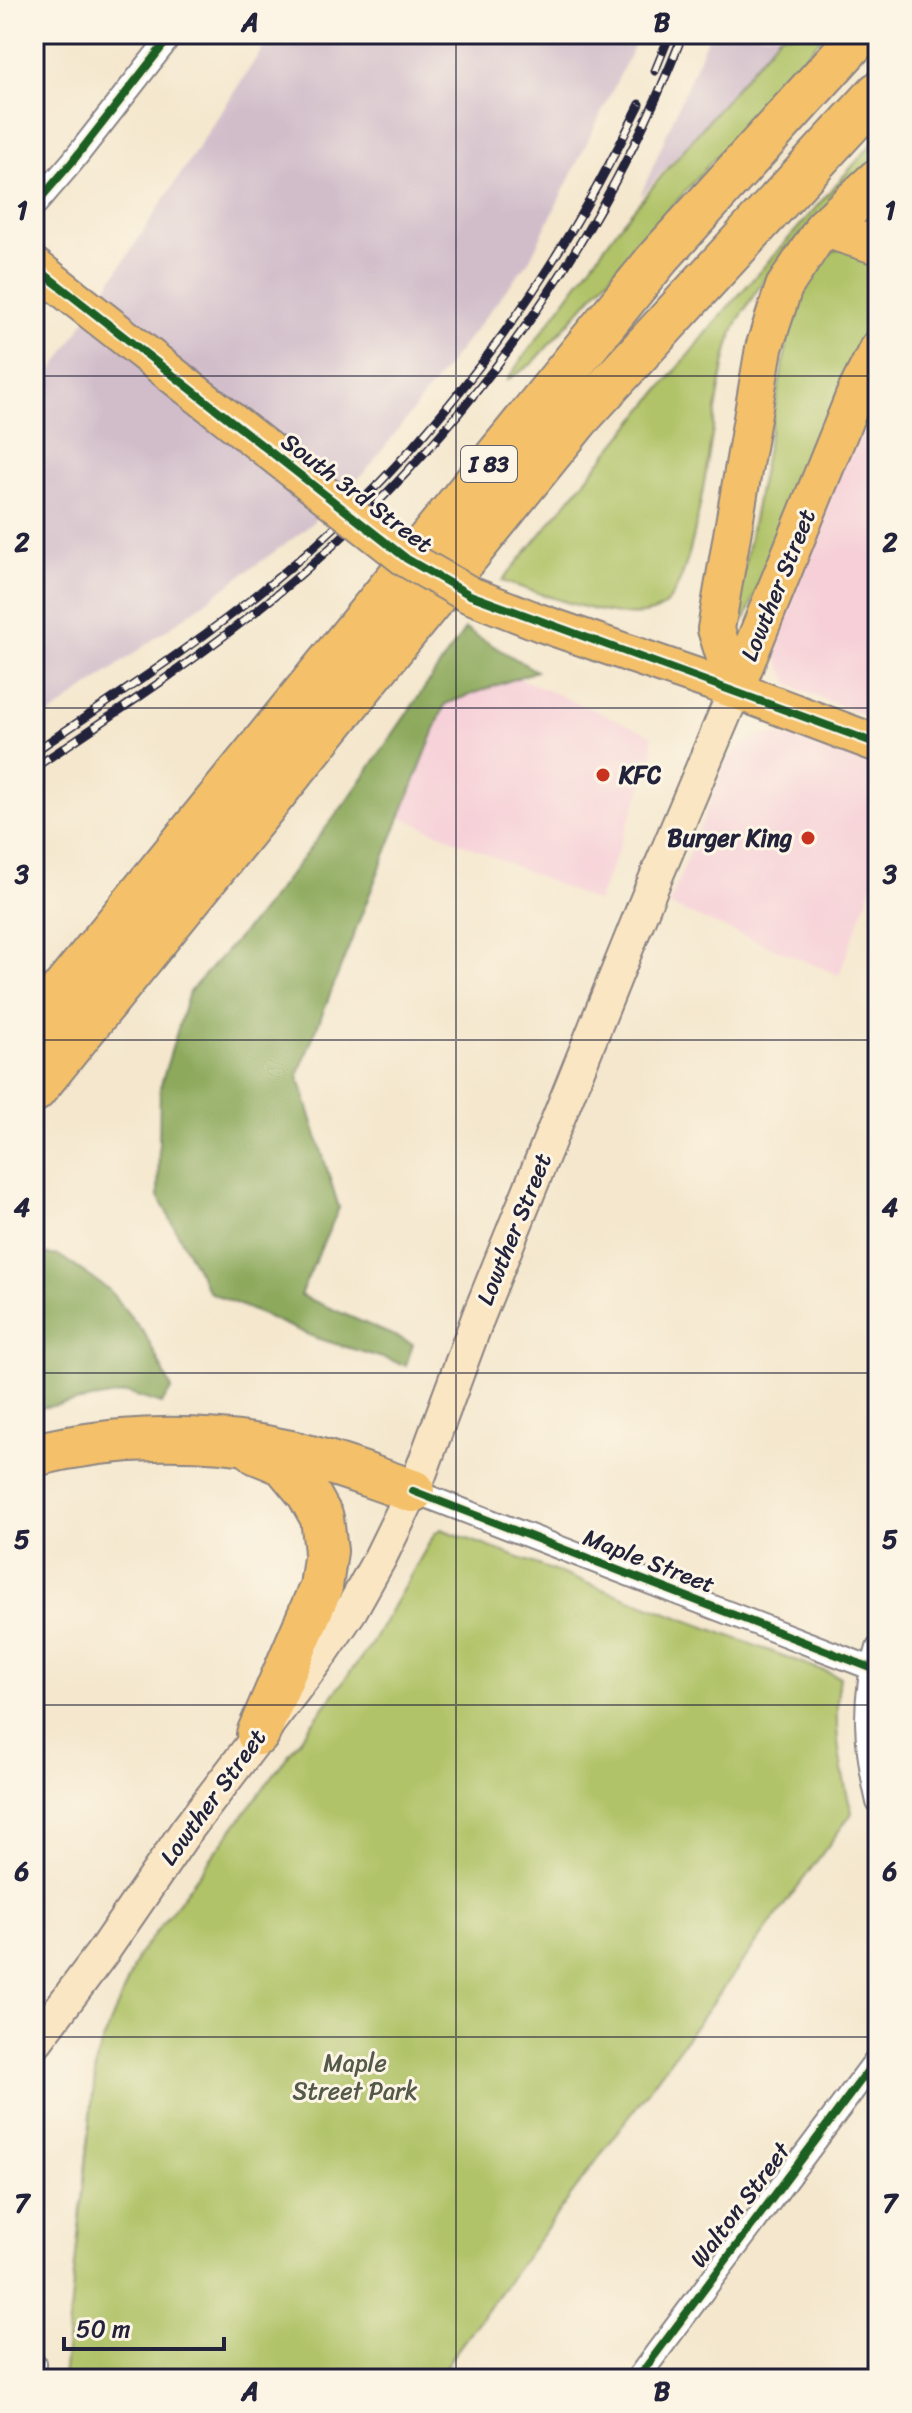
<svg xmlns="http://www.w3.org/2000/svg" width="912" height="2413" viewBox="0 0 912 2413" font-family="Sriracha,sans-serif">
	<rect width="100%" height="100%" fill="#fcf5e5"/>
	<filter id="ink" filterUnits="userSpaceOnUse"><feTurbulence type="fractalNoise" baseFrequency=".0125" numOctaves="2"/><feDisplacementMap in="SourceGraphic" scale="16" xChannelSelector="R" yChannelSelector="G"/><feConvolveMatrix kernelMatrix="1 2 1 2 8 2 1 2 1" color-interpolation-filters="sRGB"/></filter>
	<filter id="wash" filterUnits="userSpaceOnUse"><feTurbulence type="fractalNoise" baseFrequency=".006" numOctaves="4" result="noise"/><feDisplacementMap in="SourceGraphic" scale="32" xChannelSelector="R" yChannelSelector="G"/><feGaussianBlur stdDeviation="1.8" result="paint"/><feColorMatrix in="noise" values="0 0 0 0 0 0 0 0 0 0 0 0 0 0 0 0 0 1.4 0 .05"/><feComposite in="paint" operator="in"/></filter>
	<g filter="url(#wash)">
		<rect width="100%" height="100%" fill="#f4e7cd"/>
		<g fill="#f6cfd8">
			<polygon points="856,427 878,435 878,720 803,691 789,683 775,654 775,636"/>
			<polygon points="465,655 652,735 654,758 597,902 399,816"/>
			<polygon points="781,735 846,749 878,762 878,869 839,975 669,905 727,759 740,746 755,736"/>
		</g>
		<g fill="#d1bdca">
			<polygon points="272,34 640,34 530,259 366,471 303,531 34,726 34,399"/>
			<polygon points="709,34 785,34 640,197"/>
		</g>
		<g fill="#b0c367" stroke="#697251" stroke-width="2">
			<polygon points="781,34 825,34 533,363 506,381 622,223"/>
			<path d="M878 137V158C833 202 786 244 752 298 745 310 736 322 732 335 712 392 702 571 665 605 634 633 539 592 502 581L724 312Z"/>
			<path d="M842 248 878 256V311L861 337 746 617 742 622H737L735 614 790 328C801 300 810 256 842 248Z"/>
			<path d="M441 1529 840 1677C832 1723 840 1769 852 1813L436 2379H63L97 2056 138 1956 372 1643 435 1533Z"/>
		</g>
		<g fill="#8ca95c" stroke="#57664c" stroke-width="2">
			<polygon points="465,629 536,671 445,704 298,1075 339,1208 300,1295 413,1344 406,1365 316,1338 209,1292 158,1196 160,1088 189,992 256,918 349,798"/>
			<polygon points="34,1253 60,1256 108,1289 145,1334 172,1389 161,1404 127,1393 34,1409"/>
		</g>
	</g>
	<g filter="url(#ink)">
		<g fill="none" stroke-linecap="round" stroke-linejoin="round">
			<g stroke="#8b8484" stroke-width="26">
				<g id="minor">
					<polyline points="34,206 72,162 172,34"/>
					<polyline points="413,1491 871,1668"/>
					<path d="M878 1648C861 1699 866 1750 878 1802"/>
					<polyline points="34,2363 34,2368"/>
					<polyline points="637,2379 878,2057"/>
				</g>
			</g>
			<g stroke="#8b8484" stroke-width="36">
				<polyline id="secondary" points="34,2044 105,1949 186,1831 322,1653 351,1610 380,1558 418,1480 479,1315 646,901 735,690"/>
			</g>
			<g stroke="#8b8484" stroke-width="40">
				<g id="primary">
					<polyline points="34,266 319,490"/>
					<polyline points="541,623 735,690 878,744"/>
					<polyline points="735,690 716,629 764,348 784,287 817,237 825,229 878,246"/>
					<polyline points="735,690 855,394 878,348"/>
				</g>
			</g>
			<g stroke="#8b8484" stroke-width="46">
				<g id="motorway">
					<polyline points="825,229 878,180"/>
					<polyline points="34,1025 659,257 861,34"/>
					<polyline points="34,1091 578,419 878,93"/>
					<polyline points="257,1453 284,1464 308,1493 322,1518 326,1551 321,1587 258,1734"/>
					<path d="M34 1455C116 1435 207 1433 290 1452 332 1461 373 1478 413 1491"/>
				</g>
			</g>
			<use href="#minor" stroke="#fff" stroke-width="22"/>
			<use href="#secondary" stroke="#fbe6c3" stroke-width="32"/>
			<use href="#primary" stroke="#f4c16a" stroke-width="36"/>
			<use href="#motorway" stroke="#f4c16a" stroke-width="42"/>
			<g stroke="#22223b" stroke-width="9">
				<g id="rail">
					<polyline points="655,71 670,34"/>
					<path d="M34 752C116 696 199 643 275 580 431 451 552 285 640 104"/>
					<path d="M34 768C114 714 195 661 270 600 453 451 598 253 683 34"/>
				</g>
			</g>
			<use href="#rail" stroke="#fcf5e5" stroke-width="6" stroke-dasharray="18" stroke-linecap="butt"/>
			<g stroke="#8b8484" stroke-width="40" stroke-linecap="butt">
				<polyline id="primary-bridge" points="319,490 407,559 470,595 541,623"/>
			</g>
			<use href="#primary-bridge" stroke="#f4c16a" stroke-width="36"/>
			<g stroke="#fcf5e5" stroke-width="13">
				<g id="cycleway">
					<polyline points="34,206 72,162 172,34"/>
					<polyline points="34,266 407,559 470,595 878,744"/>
					<polyline points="413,1491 871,1668"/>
					<polyline points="637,2379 878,2057"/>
				</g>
			</g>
			<use href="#cycleway" stroke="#1b5e20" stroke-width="8"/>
		</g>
	</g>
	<path fill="none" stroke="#22223b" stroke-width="2" stroke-opacity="0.55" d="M456 34V2379M34 376H878M34 708H878M34 1040H878M34 1373H878M34 1705H878M34 2037H878"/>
	<g fill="#c8321e" stroke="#fcf5e5" stroke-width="3">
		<circle cx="603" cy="775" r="8"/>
		<circle cx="808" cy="838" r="8"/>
	</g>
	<g text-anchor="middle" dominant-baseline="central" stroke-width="6" stroke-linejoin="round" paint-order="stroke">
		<rect fill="#fcf5e5" stroke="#63616e" stroke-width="2" x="461" y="446" width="56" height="36" rx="6"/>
		<g font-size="22" font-weight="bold" fill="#22223b">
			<text x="489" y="464">I 83</text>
		</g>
		<g font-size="24" fill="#22223b" stroke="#fcf5e5">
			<text transform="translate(357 493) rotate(37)">South 3rd Street</text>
			<text transform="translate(778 585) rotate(-68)">Lowther Street</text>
			<text transform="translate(514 1229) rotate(-68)">Lowther Street</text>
			<text transform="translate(649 1561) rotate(21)">Maple Street</text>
			<text transform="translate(213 1797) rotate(-54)">Lowther Street</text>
			<text transform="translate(740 2205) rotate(-53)">Walton Street</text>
		</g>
		<g font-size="24" font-weight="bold" fill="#22223b" stroke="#fcf5e5" text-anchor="start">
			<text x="619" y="775">KFC</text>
			<text x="792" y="838" text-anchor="end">Burger King</text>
		</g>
		<g font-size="24" fill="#545a4a" stroke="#fcf5e5">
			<text x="355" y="2063">Maple<tspan x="355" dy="28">Street Park</tspan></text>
		</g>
	</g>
	<rect width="912" height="2413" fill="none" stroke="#fcf5e5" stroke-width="88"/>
	<path d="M64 2337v12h160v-12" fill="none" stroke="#22223b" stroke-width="4"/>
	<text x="76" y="2337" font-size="24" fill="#22223b" stroke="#fcf5e5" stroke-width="6" paint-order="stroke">50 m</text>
	<rect x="44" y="44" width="824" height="2325" fill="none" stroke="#22223b" stroke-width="3"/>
	<g font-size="26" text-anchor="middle" font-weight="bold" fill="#22223b">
		<text x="250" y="31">A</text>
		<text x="662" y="31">B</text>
		<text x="22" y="219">1</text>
		<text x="890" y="219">1</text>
		<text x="22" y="551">2</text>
		<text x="890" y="551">2</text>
		<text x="22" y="883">3</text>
		<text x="890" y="883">3</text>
		<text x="22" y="1216">4</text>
		<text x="890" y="1216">4</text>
		<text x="22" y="1548">5</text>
		<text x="890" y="1548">5</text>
		<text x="22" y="1880">6</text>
		<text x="890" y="1880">6</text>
		<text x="22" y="2212">7</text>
		<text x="890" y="2212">7</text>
		<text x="250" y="2400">A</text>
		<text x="662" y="2400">B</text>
	</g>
</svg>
